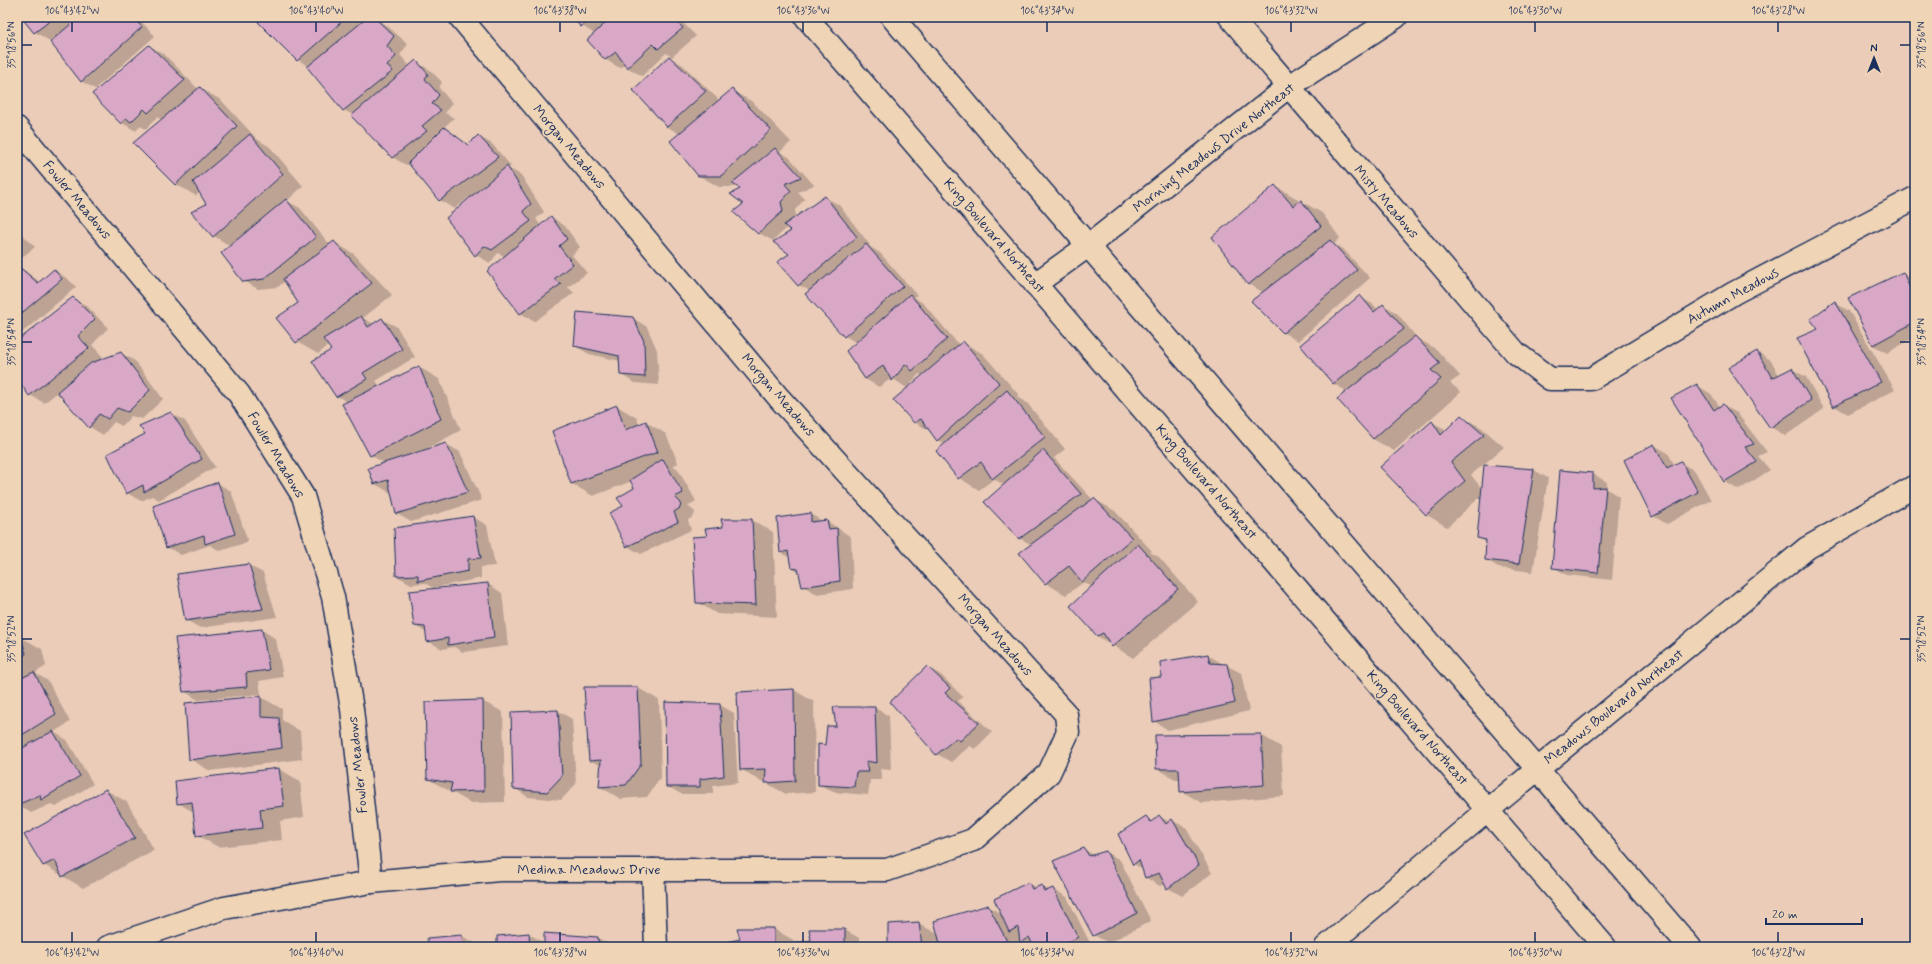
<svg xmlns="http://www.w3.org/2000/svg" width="1932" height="964" viewBox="0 0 1932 964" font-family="Mynerve,sans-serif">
	<rect width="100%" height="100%" fill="#ebccb9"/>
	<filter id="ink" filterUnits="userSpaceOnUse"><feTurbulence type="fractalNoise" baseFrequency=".025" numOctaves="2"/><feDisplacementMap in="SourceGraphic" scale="8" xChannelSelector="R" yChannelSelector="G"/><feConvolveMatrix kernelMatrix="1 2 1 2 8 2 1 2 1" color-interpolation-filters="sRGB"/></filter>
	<g filter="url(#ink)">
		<g fill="#0003" fill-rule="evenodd">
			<polygon points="22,17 137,17 155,36 95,89 81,81 51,42 35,32"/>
			<path d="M265 17H366L362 21 363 22 370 17H374L385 24 408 44 400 55 409 65 405 69 406 70 416 62 430 70 442 82 439 88 452 103 445 113 454 118 443 128 469 145 478 136 492 144 511 166 508 168 521 175 544 212 536 219 541 226 551 217 565 226 580 247 572 255 587 273 568 287 574 293 535 321 520 313 506 257 498 253 490 263 476 255 469 197 454 209 440 200 409 163 406 165 392 157 353 115 344 110 310 67 298 60 259 22ZM441 130 442 131 437 136 435 135Z"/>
			<polygon points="572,17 677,17 696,36 672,57 666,53 642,76 628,68 625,64 620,68 606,60 588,40 595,34 582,26"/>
			<polygon points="150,46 164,54 199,90 200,88 221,100 257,139 270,147 303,186 287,201 300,208 330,245 334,242 354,254 392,295 363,318 374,324 382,319 397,327 415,357 376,381 380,386 419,367 439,379 461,430 426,449 446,444 460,452 482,500 411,522 397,514 391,491 389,492 375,484 370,468 385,464 371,455 347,402 337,396 333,350 329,345 318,354 297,342 300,304 285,281 278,287 258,289 244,281 230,246 214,236 207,205 200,192 196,196 176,184 162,120 157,117 146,129 140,126 136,131 122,123 93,94"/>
			<path d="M669 57 683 65 720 101 732 91 753 102 791 142 780 152 789 157 814 185 798 192 805 199 795 210 796 218 825 197 839 205 870 245 869 246 880 253 917 295 914 297 924 304 959 345 963 342 983 354 1019 395 1017 397 1027 403 1065 449 1054 458 1093 500 1094 499 1115 511 1152 551 1150 552 1159 557 1198 602 1133 658 1097 636 1092 587 1084 582 1066 595 1045 583 1032 545 1019 538 1004 485 994 479 979 490 959 478 945 444 937 440 932 432 914 422 908 389 892 378 879 387 865 379 848 351 857 343 845 336 810 291 799 285 790 254 793 231 788 227 773 241 759 233 745 204 742 189 739 187H719L698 175 680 134 667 127ZM919 374 923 376 908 388H907Z"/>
			<polygon points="1275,186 1296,198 1299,202 1301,201 1322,213 1340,238 1334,244 1344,250 1370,278 1298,341 1284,333 1253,301 1264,293 1249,284"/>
			<polygon points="17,229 35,247 17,261"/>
			<polygon points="17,265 40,282 54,270 68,279 76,287 17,337"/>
			<polygon points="1903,274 1915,281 1915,337 1887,353 1873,345"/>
			<polygon points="1360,297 1374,305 1378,310 1383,305 1397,313 1417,338 1436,349 1460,376 1450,383 1461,392 1394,451 1373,439 1338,399 1348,392 1334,384"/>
			<polygon points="73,298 87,306 108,328 92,345 103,357 97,361 121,353 135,361 163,399 142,419 131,416 122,426 114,422 103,435 90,427 58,392 44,403 30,395 17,377 17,342"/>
			<polygon points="1835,303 1849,311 1895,390 1848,414 1834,406"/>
			<polygon points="633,318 647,327 657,350 659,385 635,383 621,375 620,361 589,354 575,346"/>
			<polygon points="1757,352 1771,360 1779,375 1792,369 1806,377 1824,409 1785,436 1771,427"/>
			<polygon points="1697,385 1711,394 1720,407 1723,405 1737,413 1767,452 1758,456 1770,470 1739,490 1725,482 1672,398"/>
			<polygon points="617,406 637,418 639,425 646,422 666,434 678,463 673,466 677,468 696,501 688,506 695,512 694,516 688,520 691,530 641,554 627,546 624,506 635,488 632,481 593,496 572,484 553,431"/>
			<polygon points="171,413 185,421 215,467 159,500 152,496 141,501 127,493 146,434"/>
			<polygon points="1462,417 1482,428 1504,447 1471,475 1483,490 1485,466 1534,470 1548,478 1533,572 1500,568 1486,560 1487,543 1478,537 1482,495 1447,527 1427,515 1381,467 1432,422 1447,430"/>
			<polygon points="1654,445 1668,453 1675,466 1681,463 1695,471 1711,500 1667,524 1653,516"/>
			<polygon points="1561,471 1593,474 1607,482 1607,489 1619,496 1612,580 1567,575 1553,567"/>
			<polygon points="217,483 231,491 248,542 220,551 210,545 181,555 167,547"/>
			<polygon points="811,514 823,522 827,521 851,537 853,589 817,594 803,586 800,573 791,568 790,558 781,552"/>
			<polygon points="473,517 487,525 495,566 481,567 481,578 433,588 425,583 411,584 397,576"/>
			<polygon points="722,520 752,520 773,532 777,617 717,614 697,602 724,528"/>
			<polygon points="248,565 263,573 277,617 200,628 186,620"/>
			<polygon points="488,584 502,593 508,646 463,652 454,647 442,649 428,641 427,633 415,626"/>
			<polygon points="262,630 276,639 283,677 259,681 261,694 198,700 184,691"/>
			<polygon points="17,632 21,637 42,649 46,666 35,673 48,681 70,722 54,732 67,740 93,784 56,807 51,804 31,813 17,804"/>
			<polygon points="1208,655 1223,664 1226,665 1241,673 1249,711 1168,730 1154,721 1162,678"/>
			<polygon points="927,667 941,675 963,697 958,701 992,732 975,749 970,746 951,762 937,754"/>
			<polygon points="638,688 659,700 661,776 647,797 621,799 600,787 601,766 590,760"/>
			<polygon points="794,690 814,702 815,792 786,794 766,783 766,781 761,781 741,769"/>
			<polygon points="261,697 282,709 282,720 300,731 302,759 210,771 190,759 187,704"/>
			<polygon points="482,701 503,712 505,802 471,803 428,779"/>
			<polygon points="720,705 734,713 738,783 713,786 713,794 681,794 667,786"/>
			<polygon points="875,708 889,716 891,770 880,769 882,780 870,780 868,795 833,792 819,784 826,746 837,727"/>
			<polygon points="558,711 572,719 576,784 561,800 528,797 514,788 512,713"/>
			<polygon points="1261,735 1281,747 1284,796 1202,803 1181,791 1181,780 1177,780 1157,769"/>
			<polygon points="279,769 300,781 304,817 280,821 282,840 218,847 197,835 195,813 178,803 176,782"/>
			<polygon points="106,790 127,802 154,850 83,888 44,865"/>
			<polygon points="1159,816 1170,822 1172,820 1186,828 1212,873 1182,896 1168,888 1166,884 1160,886 1146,878 1143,870 1134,864 1146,817 1153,822"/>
			<polygon points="1084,849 1095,856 1106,852 1120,860 1151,921 1108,943 1094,935"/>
			<polygon points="1029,883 1037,888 1042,886 1050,891 1053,889 1067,897 1091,945 1088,947 1029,947 1022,943 1024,947 942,947 940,943 940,947 889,947 918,923 939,935 988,906 1002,914"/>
			<polygon points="738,929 774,929 795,941 795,947 727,947 741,940"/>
			<polygon points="845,930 859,938 859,947 797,947"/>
			<polygon points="529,934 543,942 543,947 484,947 498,946"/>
			<polygon points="462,936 482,947 429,947 428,939"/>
			<polygon points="598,938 614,947 545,947"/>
		</g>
		<g fill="#d9a8c6" stroke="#1b2f5e">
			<polygon points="21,17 55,17 34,33"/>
			<polygon points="79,17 132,17 142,27 81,82 50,42"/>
			<polygon points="264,17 347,17 297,61 258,22"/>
			<polygon points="368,17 374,17 394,36 387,46 396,56 387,66 393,71 343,111 307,67"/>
			<polygon points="571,17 592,17 581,27"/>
			<polygon points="612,17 672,17 683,28 658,49 653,44 627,68 616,52 605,60 587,40"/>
			<polygon points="149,45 185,80 148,113 144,109 131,122 126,118 121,124 92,94"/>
			<polygon points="669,56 706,91 667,127 633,90"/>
			<polygon points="416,60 428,74 425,79 439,95 432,104 441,110 422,126 427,131 392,158 351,116"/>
			<polygon points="200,87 237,126 175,185 133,143"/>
			<polygon points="732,89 771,130 721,176 698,176 670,141"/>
			<polygon points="444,127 468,145 478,135 498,157 439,201 408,163"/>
			<polygon points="250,134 283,174 213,237 191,212 206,204 193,182"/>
			<polygon points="775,148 801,177 785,184 791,191 781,202 783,211 758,234 733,212 743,204 730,194 740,189 732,183"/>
			<polygon points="507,166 531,204 523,211 531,221 492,250 484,246 475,256 446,218"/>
			<polygon points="1275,185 1293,206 1301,200 1321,226 1248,285 1212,237"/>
			<polygon points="825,196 857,237 798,286 777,262 789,254 773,242 791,231 784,225"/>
			<polygon points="286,199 316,237 264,279 243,282 221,253"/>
			<polygon points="551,216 567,239 559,246 573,264 554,279 561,284 520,314 487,271"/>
			<polygon points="1330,240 1357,270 1283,333 1251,301"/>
			<polygon points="334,241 372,283 296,343 276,318 298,303 283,279"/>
			<polygon points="866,244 903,286 844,337 805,294"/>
			<polygon points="17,265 38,283 54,269 62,279 17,317"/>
			<polygon points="1903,272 1915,300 1915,322 1873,345 1848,298"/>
			<polygon points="910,294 947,339 912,371 906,364 892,381 883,366 865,379 846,351"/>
			<polygon points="1360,295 1374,312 1383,304 1404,329 1333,384 1300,345"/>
			<polygon points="73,297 95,319 78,336 89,348 29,396 17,378 17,341"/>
			<polygon points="1835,301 1881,382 1833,407 1797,338 1818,329 1810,319"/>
			<polygon points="577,312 633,317 644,341 645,377 620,375 619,356 574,346"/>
			<polygon points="361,316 368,327 382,318 402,349 363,373 367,379 336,397 312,361 331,350 323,339"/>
			<polygon points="1415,336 1440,363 1431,370 1441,379 1373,439 1337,399"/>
			<polygon points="963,341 999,383 937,441 921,419 914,423 893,400"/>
			<polygon points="1757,351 1772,378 1792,368 1811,400 1770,428 1728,368"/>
			<polygon points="121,352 150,390 128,412 117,408 108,419 99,414 89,428 57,392 91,363"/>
			<polygon points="419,366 441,419 370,456 342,404"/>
			<polygon points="1697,384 1714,410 1723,404 1754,444 1745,447 1757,462 1724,482 1671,398"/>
			<polygon points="1007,390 1045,437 992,479 981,462 958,479 936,451"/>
			<polygon points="617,405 625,430 646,421 658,452 571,484 552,431"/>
			<polygon points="171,412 202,459 144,492 143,485 126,494 107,454 145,434 139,426"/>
			<polygon points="1461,415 1484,435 1451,462 1465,481 1426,515 1380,467 1432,421 1441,435"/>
			<polygon points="446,443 468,492 396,514 388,480 374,484 368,468"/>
			<polygon points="1654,444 1667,468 1681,461 1698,492 1652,517 1624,460"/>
			<polygon points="1043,450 1081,494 1019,539 984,502"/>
			<polygon points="663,459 683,493 675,497 681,503 680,508 674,512 678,522 626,547 609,513 623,506 617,498 634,488 630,480"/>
			<polygon points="1484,465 1534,469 1519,564 1485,560 1486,540 1477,538"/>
			<polygon points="1560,470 1593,473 1593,488 1606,487 1598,573 1552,568"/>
			<polygon points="218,482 235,534 205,544 204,535 166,548 153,506"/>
			<polygon points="1094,498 1132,538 1082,582 1069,566 1045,584 1019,553"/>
			<polygon points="811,513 811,522 827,520 829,529 837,528 840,581 802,587 798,569 791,568 788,551 780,553 777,518"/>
			<polygon points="473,516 481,558 468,559 468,571 418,581 418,575 396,576 394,528"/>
			<polygon points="721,519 752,519 756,605 696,603 692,537 707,536 705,529 723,527"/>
			<polygon points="1138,544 1178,589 1112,647 1103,633 1097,636 1070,606"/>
			<polygon points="249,564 263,609 185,621 177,574"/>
			<polygon points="488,583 494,638 448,645 448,638 427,642 425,627 414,626 409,591"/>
			<polygon points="262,629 269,670 246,673 247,687 183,692 175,638"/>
			<polygon points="21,636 26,654 17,660 17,639"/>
			<polygon points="1208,654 1210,663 1227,664 1235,703 1153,722 1149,678 1161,677 1160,662"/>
			<polygon points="927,666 950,688 945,693 979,723 960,741 956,738 936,755 890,702"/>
			<polygon points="34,672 56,714 17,738 17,680"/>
			<polygon points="584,687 638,687 641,764 626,785 599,787 601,760 589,761"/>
			<polygon points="794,689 795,781 765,783 766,769 740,770 737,692"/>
			<polygon points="261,696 261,717 279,718 282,748 189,760 185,703"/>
			<polygon points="483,700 484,791 450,792 452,783 427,779 425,702"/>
			<polygon points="665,702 720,704 724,776 700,779 700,787 666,787"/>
			<polygon points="833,707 875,707 877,763 866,761 868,772 856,772 854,787 818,785 818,744 825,745 827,726 836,726"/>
			<polygon points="558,710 562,776 547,792 513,789 511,712"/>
			<polygon points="53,731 80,776 41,800 40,795 17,805 17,751"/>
			<polygon points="1261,734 1264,785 1180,792 1179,769 1156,769 1155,735"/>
			<polygon points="279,768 284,806 260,809 262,828 196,836 192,802 177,804 175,781"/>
			<polygon points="106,789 135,838 62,877 55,860 43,866 24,835"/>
			<polygon points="1159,815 1166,824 1172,819 1199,865 1167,889 1159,873 1145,878 1139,860 1133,865 1118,834 1146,816 1151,822"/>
			<polygon points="1084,848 1089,856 1106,851 1137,913 1093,936 1053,861"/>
			<polygon points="1029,882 1032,889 1042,885 1044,892 1053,888 1078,937 1059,947 1034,947 1029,937 1020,943 1018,927 1009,932 994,899"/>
			<polygon points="988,905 1010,947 941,947 934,921"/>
			<polygon points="919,922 922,947 888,947 888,924"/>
			<polygon points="737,928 774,928 774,947 726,947 726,942 740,939"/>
			<polygon points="809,929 845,929 845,947 796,947 796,943 811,940"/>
			<polygon points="529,933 530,947 483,947 497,945 497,936"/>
			<polygon points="544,933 598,937 599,947 544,947"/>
			<polygon points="462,935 463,947 428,947 427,938"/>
		</g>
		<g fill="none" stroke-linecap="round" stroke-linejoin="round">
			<g stroke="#1b2f5e" stroke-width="25">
				<g id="street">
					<polyline points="1230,17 1516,353 1550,379 1591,379 1734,293 1915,198"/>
					<polyline points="17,128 239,394 303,496 333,597 352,709 371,882"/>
					<polyline points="1035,284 1088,246 1288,87 1396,17"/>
					<polyline points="653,870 656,947"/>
					<polyline points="108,947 224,908 371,882 499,870 887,870 973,840 1049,773 1068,732 1066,714 779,398 460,17"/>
					<polyline points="1326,947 1488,810 1807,548 1915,486"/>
				</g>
			</g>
			<g stroke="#1b2f5e" stroke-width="25">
				<g id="secondary">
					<polyline points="806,17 1605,947"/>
					<polyline points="892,17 1690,947"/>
				</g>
			</g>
			<use href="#street" stroke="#efd5b6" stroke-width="22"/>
			<use href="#secondary" stroke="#efd5b6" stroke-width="22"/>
		</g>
	</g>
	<path fill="none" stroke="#1b2f5e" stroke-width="1.5" d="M72 22V32M316 22V32M560 22V32M803 22V32M1047 22V32M1291 22V32M1535 22V32M1778 22V32M22 45H32M1900 45H1910M22 342H32M1900 342H1910M22 639H32M1900 639H1910M72 932V942M316 932V942M560 932V942M803 932V942M1047 932V942M1291 932V942M1535 932V942M1778 932V942"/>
	<g text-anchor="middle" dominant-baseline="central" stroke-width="3.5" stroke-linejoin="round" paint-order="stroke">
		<g font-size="14" fill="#1b2f5e" stroke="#efd5b6">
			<text transform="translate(569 147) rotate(50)">Morgan Meadows</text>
			<text transform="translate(1214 148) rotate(-38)">Morning Meadows Drive Northeast</text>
			<text transform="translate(77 200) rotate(50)">Fowler Meadows</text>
			<text transform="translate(1386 202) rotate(49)">Misty Meadows</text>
			<text transform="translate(994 236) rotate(49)">King Boulevard Northeast</text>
			<text transform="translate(1733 296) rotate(-29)">Autumn Meadows</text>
			<text transform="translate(778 395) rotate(49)">Morgan Meadows</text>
			<text transform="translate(276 455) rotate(59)">Fowler Meadows</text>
			<text transform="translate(1206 482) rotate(49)">King Boulevard Northeast</text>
			<text transform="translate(995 635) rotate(48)">Morgan Meadows</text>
			<text transform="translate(1614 707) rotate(-39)">Meadows Boulevard Northeast</text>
			<text transform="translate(1417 728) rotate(49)">King Boulevard Northeast</text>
			<text transform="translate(358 765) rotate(-96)">Fowler Meadows</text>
			<text x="589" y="870">Medina Meadows Drive</text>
		</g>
	</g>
	<rect width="1932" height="964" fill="none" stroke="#efd5b6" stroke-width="44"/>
	<g transform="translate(1874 58)" stroke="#efd5b6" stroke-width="3" paint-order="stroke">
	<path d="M0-3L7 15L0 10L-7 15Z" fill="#1b2f5e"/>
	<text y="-6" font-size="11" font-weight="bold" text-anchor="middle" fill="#1b2f5e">N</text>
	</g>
	<path d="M1766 918v6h96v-6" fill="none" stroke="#1b2f5e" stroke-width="2"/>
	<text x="1772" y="918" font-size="12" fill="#1b2f5e" stroke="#efd5b6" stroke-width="3" paint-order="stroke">20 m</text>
	<rect x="22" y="22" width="1888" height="920" fill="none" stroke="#1b2f5e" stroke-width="1.5"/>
	<g font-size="10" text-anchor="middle" fill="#1b2f5e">
		<text x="72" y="14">106°43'42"W</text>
		<text x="316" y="14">106°43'40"W</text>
		<text x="560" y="14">106°43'38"W</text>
		<text x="803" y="14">106°43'36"W</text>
		<text x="1047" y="14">106°43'34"W</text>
		<text x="1291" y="14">106°43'32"W</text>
		<text x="1535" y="14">106°43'30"W</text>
		<text x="1778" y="14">106°43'28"W</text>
		<text transform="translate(11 45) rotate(-90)" y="4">35°18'56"N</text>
		<text transform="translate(1921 45) rotate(-90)" y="4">35°18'56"N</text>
		<text transform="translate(11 342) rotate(-90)" y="4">35°18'54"N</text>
		<text transform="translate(1921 342) rotate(-90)" y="4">35°18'54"N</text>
		<text transform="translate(11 639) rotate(-90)" y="4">35°18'52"N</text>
		<text transform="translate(1921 639) rotate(-90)" y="4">35°18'52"N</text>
		<text x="72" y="956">106°43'42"W</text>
		<text x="316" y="956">106°43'40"W</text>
		<text x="560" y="956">106°43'38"W</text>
		<text x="803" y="956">106°43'36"W</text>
		<text x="1047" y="956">106°43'34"W</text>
		<text x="1291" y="956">106°43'32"W</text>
		<text x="1535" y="956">106°43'30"W</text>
		<text x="1778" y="956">106°43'28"W</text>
	</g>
</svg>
